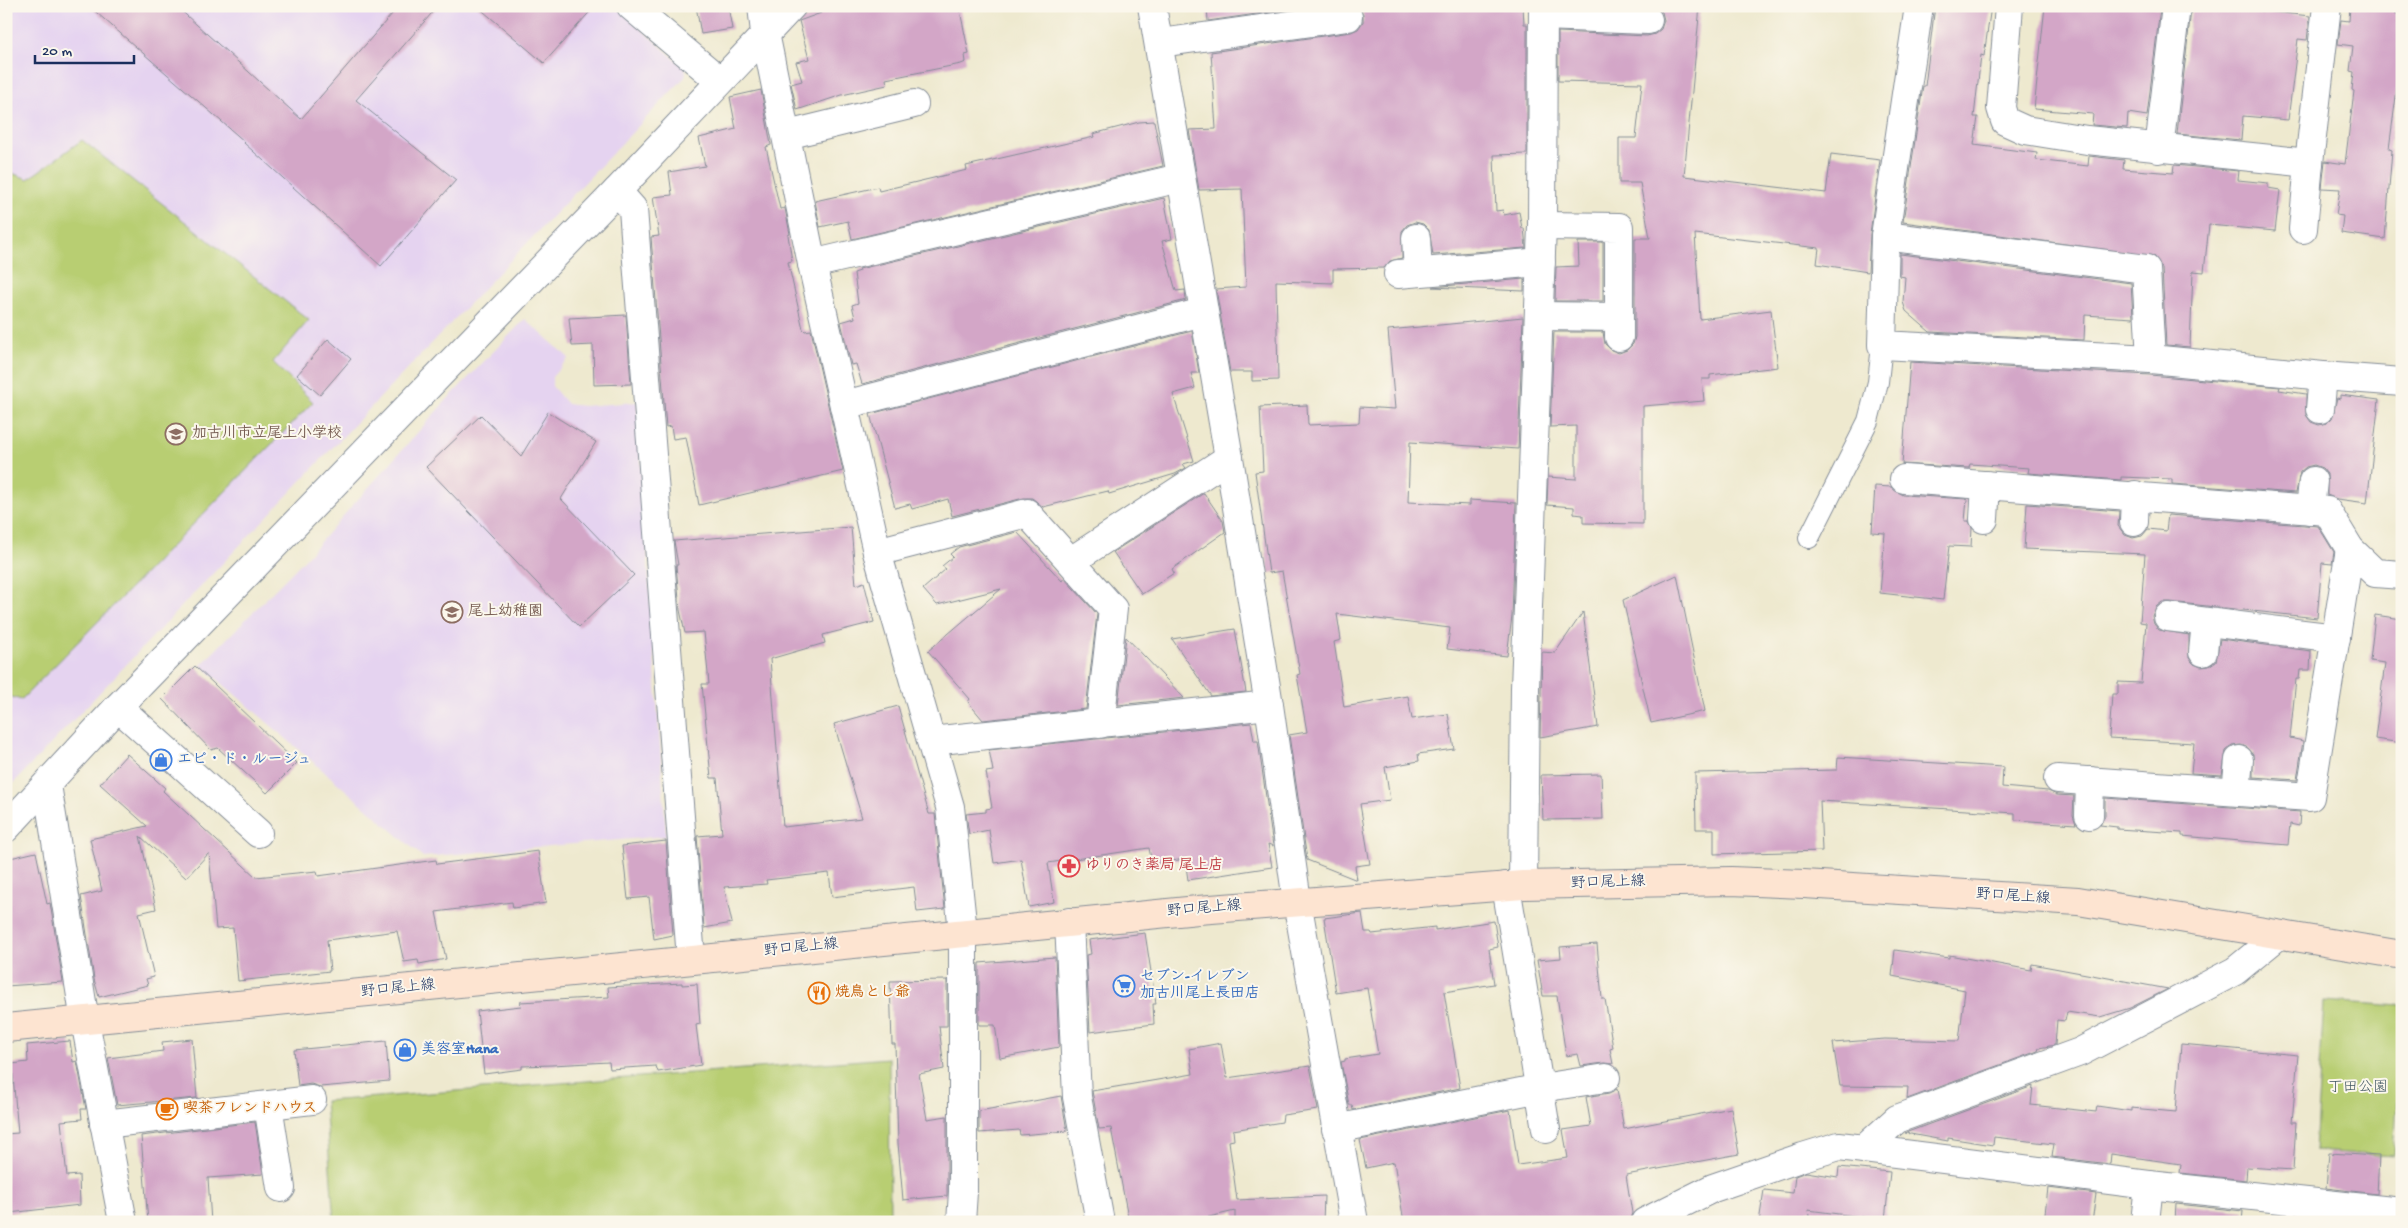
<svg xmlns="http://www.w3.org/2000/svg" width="2408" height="1228" viewBox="0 0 2408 1228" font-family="'Gochi Hand','Klee One',sans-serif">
	<rect width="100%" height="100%" fill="#fbf7ec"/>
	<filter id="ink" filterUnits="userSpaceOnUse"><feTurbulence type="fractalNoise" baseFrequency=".02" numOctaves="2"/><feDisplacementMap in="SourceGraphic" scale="10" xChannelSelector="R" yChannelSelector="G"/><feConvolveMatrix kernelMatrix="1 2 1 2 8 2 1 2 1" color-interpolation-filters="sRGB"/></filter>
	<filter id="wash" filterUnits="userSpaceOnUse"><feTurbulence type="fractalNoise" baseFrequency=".0096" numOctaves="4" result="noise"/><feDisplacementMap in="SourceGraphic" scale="20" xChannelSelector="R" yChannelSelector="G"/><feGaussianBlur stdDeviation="1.12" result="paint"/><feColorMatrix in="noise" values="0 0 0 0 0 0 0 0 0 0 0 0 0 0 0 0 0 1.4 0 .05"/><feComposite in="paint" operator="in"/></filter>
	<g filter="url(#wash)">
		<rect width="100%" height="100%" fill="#eee9cf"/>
		<g fill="#e5d3f0">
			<polygon points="6,6 615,6 685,68 686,72 685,77 6,791"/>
			<polygon points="525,319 569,358 552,377 552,386 567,404 583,406 637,402 666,836 423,857 201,665 304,560 443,404"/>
		</g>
		<g fill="#b8ce72" stroke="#6a7e68">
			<polygon points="82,140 309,320 273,362 313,402 21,700 6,695 6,171 28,179"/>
			<polygon points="2324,1001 2402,1006 2394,1156 2315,1151"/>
			<polygon points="889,1058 890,1219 945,1218 945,1222 334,1222 325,1101"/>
		</g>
		<g id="blocks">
			<g fill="#d3a6c7">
				<polygon points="89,6 176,6 301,119 399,6 438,6 356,100 456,180 381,266 244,143 245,142"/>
				<polygon points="477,6 595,6 544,63"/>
				<polygon points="696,6 728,6 732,29 701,34"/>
				<polygon points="819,6 959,6 969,54 965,55 966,62 961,64 886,79 887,85 842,95 797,110 791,84 802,81 796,62 809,59 799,21 821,13"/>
				<polygon points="1207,6 1312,6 1208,21"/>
				<polygon points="1359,6 1523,6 1524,24 1527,24 1527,154 1494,155 1496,211 1503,210 1504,215 1519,212 1522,228 1524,228 1526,248 1433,255 1429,230 1423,224 1415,222 1407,225 1402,231 1402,258 1390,261 1384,268 1333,269 1333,283 1276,281 1278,380 1252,381 1252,372 1230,372 1216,289 1246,287 1242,189 1199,190 1189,130 1216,129 1211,52 1351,32 1358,29 1363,22 1363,14"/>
				<polygon points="1655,6 1700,6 1684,176 1826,193 1831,154 1880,160 1870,234 1868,272 1817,264 1819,248 1695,234 1700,319 1771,310 1778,367 1710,375 1710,379 1702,379 1704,401 1643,406 1643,524 1583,523 1583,515 1574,514 1574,507 1547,505 1548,477 1576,479 1576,426 1550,427 1554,332 1603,332 1605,344 1611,350 1619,353 1627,350 1633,344 1635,337 1635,238 1650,238 1640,183 1619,183 1619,138 1636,138 1642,83 1558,81 1558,32 1647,36 1655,34 1661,29 1664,20 1662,12"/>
				<polygon points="1935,6 1991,6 1984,56 1981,55 1974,117 1978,117 1974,145 2037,153 2036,160 2088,166 2089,156 2124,160 2123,169 2173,173 2174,165 2239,171 2238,180 2268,183 2268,188 2280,190 2275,231 2209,225 2204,272 2193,271 2190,347 2166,345 2162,268 2154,256 1903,222 1923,86 1925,86"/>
				<polygon points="2045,6 2150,6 2160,8 2147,116 2128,113 2127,128 2092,125 2093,114 2034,109"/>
				<polygon points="2201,6 2256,6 2255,10 2310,16 2307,40 2298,39 2288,120 2243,116 2241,140 2177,134 2191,10 2200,11"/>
				<polygon points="2350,6 2397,6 2396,15 2402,15 2402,51 2389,149 2392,150 2385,239 2341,233 2343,216 2336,215 2340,189 2322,188 2325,161 2345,164 2354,91 2352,90 2354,72 2350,71 2353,46 2338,44 2341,20 2349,21"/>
				<polygon points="761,90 771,145 766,147 780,209 785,208 790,234 788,235 792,261 788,262 803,329 805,331 811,330 843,471 699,505 686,437 673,439 671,426 666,427 651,237 659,236 653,197 672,195 669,172 705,166 699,138 736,129 730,97"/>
				<polygon points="1154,121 1163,166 852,239 848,221 820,227 815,201 878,187 879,191 967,170 966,166 1094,137 1093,134 1139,122"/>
				<polygon points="1164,198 1172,239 1162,241 1176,291 1185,290 1186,300 862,384 856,364 851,365 841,322 855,318 852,305 858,303 854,273 860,271 859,269"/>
				<polygon points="1578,242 1603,242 1603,301 1555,301 1556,267 1579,266"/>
				<polygon points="1900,254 2131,283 2133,318 2085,315 2084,340 1930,332 1906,311 1903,302 1905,277 1900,276"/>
				<polygon points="1524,279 1524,291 1432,287"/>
				<polygon points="626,315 631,384 594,385 593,345 572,346 569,318"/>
				<polygon points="1523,317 1518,449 1410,442 1408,502 1470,505 1470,500 1516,503 1512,616 1507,656 1447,649 1450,628 1337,614 1341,640 1334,642 1344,707 1408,696 1412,719 1448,714 1454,749 1418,754 1419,761 1385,767 1390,800 1360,804 1370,864 1355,866 1357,880 1307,860 1289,735 1307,732 1297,675 1300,674 1282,571 1269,573 1255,472 1263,471 1260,407 1307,405 1308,425 1359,423 1360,407 1395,409 1388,330"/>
				<polygon points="1192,331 1199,373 1191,373 1195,388 1173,394 1194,461 1183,464 1186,468 1175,474 1109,494 1108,491 1043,507 1032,498 1024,498 952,516 948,499 912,509 910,504 895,508 870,414"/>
				<polygon points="328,339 351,359 320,395 297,375"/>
				<polygon points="1910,362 2150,375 2280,387 2279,390 2306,394 2306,415 2311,422 2319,425 2327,423 2332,418 2337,398 2340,399 2340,395 2379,400 2367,503 2337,499 2327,495 2327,474 2322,468 2314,465 2306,467 2300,472 2296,493 2172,484 2172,479 2121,477 2121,480 2028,473 2029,468 1970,464 1969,468 1902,464"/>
				<polygon points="548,412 596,442 561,499 634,575 579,627 426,467 481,415 521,456"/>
				<polygon points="1875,486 1891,487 1903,495 1967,499 1965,521 1969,521 1972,528 1971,547 1949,546 1943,600 1880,593 1885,533 1872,532"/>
				<polygon points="1204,493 1223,521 1225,532 1172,569 1174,573 1142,594 1113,552"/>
				<polygon points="2027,504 2119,511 2118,526 2125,535 2133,538 2142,536 2148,529 2166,531 2168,515 2318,526 2334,552 2332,564 2322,563 2317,618 2170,602 2162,602 2156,607 2152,616 2154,624 2159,630 2189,635 2189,658 2194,664 2201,667 2209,666 2216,661 2220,639 2311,651 2310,670 2300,670 2299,679 2296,679 2290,738 2303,741 2297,780 2253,777 2253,754 2248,748 2241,745 2232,746 2226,751 2222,775 2191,773 2194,743 2109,738 2112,694 2118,694 2118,682 2141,683 2146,623 2140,622 2145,554 2024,549"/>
				<polygon points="851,527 856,585 864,582 874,622 823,635 825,643 770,659 783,827 862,818 834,724 898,706 929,814 935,814 945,909 917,912 914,887 832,897 829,873 766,880 767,884 724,887 732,923 704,928 697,836 722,834 717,778 711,778 702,684 709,684 704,632 685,633 680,610 676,565 678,565 674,541"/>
				<polygon points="1017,532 1062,581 1064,578 1097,614 1086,709 983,720 968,702 970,699 928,651 1001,589 937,605 923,589 946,569 942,566 953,557 950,554 959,547"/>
				<polygon points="1677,575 1705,711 1651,723 1623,600"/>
				<polygon points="1583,612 1598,727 1540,737 1542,652 1555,653"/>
				<polygon points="2375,615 2402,619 2402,743 2375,739 2385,663 2370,661"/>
				<polygon points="1235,629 1246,692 1211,696 1172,639"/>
				<polygon points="1126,637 1184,698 1118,705"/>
				<polygon points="195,666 297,763 267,793 218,748 211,750 162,699"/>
				<polygon points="1251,723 1254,741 1258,741 1273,846 1268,844 1272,867 1188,880 1185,859 1152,864 1149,848 1048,863 1054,902 1029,907 1021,859 994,863 989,830 969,834 966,814 986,812 986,809 992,808 986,772 993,771 989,750"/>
				<polygon points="127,754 165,788 163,791 256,877 317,871 318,876 436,860 437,864 538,851 546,903 513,908 512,902 436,912 446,959 419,964 418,960 404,962 397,931 327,940 330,971 238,981 233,928 216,929 209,853 186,878 140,836 156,909 139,913 154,977 146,979 148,985 99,997 94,979 81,896 102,891 90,839 147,826 100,784"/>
				<polygon points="1838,757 2003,767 2002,787 2048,791 2057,795 2074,796 2073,815 2076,824 2015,820 2015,813 1820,801 1822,851 1714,854 1714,829 1696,829 1695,773 1837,770"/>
				<polygon points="1601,774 1603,819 1543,820 1541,775"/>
				<polygon points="2105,798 2300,812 2299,826 2290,824 2288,845 2182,836 2182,833 2117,829 2117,827 2100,825 2105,816"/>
				<polygon points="666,841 673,935 654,939 649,897 628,899 622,846"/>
				<polygon points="36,852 47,904 50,903 63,982 6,986 6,859"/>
				<polygon points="1362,913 1365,932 1371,932 1372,934 1435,927 1435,930 1494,921 1498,947 1489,949 1494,984 1444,992 1460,1088 1353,1110 1352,1105 1349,1105 1341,1062 1345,1061 1345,1059 1378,1054 1367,988 1336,993 1324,918"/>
				<polygon points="1145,933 1156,1004 1153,1004 1154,1024 1090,1032 1086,955 1091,954 1089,940"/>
				<polygon points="1597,944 1602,999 1605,999 1613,1048 1610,1049 1613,1064 1604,1063 1581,1066 1578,1054 1566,1056 1557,996 1543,996 1537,960 1561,958 1560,947"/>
				<polygon points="1895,950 1949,958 1949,955 2031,970 2032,964 2168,989 2130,1008 2100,1017 2067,1012 2065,1021 2057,1020 2055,1045 2039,1048 2038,1051 1907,1099 1908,1087 1840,1086 1833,1043 1885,1039 1959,1041 1965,990 1892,976"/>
				<polygon points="1055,957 1059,1047 1000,1058 995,1025 979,1025 979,963"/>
				<polygon points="947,980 947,1026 939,1026 944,1069 919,1074 927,1119 947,1116 947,1196 903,1200 898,1143 895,1044 892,1044 890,981"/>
				<polygon points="682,983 682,985 697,984 700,1024 696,1025 701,1065 658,1072 656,1066 610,1069 609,1062 552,1065 522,1066 522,1069 484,1074 477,1011 521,1006 520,1002 609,997 608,987"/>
				<polygon points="192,1039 197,1098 117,1105 108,1058 163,1051 162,1042"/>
				<polygon points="70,1041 73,1062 77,1061 86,1109 81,1109 82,1119 61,1121 67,1176 79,1175 80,1205 9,1213 6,1200 6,1134 18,1133 12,1064 28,1062 27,1045"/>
				<polygon points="386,1041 389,1081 320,1087 311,1084 298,1086 294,1050"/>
				<polygon points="1221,1043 1227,1078 1310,1066 1318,1110 1283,1115 1282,1122 1233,1130 1234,1140 1229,1141 1237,1200 1324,1196 1323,1222 1235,1222 1235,1211 1187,1222 1129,1222 1111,1128 1099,1129 1092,1091 1193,1074 1189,1049"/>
				<polygon points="2181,1044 2298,1055 2292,1122 2296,1122 2293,1170 2247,1167 2246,1180 2180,1173 2181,1164 2111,1154 2110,1164 2052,1157 2054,1144 1994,1137 1993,1145 1948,1138 1948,1141 1905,1133 2033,1086 2031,1105 2096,1112 2097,1106 2131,1111 2131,1108 2176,1112"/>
				<polygon points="1617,1089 1624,1129 1731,1108 1739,1154 1626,1175 1632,1213 1629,1222 1404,1222 1394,1162 1366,1168 1360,1140 1510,1110 1518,1165 1568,1158 1563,1130 1591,1126 1586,1097 1609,1093"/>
				<polygon points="1061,1096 1067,1131 1020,1135 1019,1130 979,1133 979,1111"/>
				<polygon points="255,1122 263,1174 208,1178 211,1222 148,1222 141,1136"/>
				<polygon points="2329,1153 2379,1156 2377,1194 2326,1188"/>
				<polygon points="1839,1167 1890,1172 1885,1220 1808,1210 1810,1222 1759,1222 1764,1190 1793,1193 1795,1176 1806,1172 1838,1177"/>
				<polygon points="2048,1188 2096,1194 2092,1222 2044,1222"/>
				<polygon points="2176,1204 2243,1211 2242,1222 2175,1222"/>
			</g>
		</g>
	</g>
	<g filter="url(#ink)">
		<use href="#blocks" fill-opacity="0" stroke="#848c96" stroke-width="1"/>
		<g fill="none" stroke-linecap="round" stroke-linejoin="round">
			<g stroke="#848c96" stroke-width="22">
				<polyline id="service" points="1809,538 1868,421 1878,382 1882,345"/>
			</g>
			<g stroke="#848c96" stroke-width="30">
				<g id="minor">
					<polyline points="631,6 720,81"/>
					<polyline points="762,6 765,33 812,264 877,552 950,807 963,932 963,1192 961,1222"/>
					<polyline points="1152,6 1229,458 1269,705 1297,901 1354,1222"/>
					<polyline points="1919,6 1885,236 1882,345 2151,359 2323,376 2402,382"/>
					<polyline points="2009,6 2001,108 2005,121 2025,130 2087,140 2309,163 2327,6"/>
					<polyline points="1543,16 1648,20"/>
					<polyline points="1160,43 1348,17"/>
					<polyline points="787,135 914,104"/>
					<polyline points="2159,149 2176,6"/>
					<polyline points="617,191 633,209 691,959"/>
					<polyline points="1542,226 1619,227 1619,337"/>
					<polyline points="2303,229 2309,163"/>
					<polyline points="1885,236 2146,269 2151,359"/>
					<polyline points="1416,238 1418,272"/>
					<polyline points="812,264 1180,178"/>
					<polyline points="1398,274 1541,262"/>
					<polyline points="1539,316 1619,317"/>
					<polyline points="844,405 1203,312"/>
					<polyline points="2320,409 2323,376"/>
					<polyline points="1904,479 2327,511 2350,549 2375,573 2402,575"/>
					<polyline points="2310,510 2313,481"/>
					<polyline points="1984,519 1986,485"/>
					<polyline points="2134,522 2135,495"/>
					<polyline points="877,552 1027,513 1113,609 1100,724"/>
					<polyline points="1071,561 1229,458"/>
					<polyline points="2168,617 2336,638"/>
					<polyline points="2203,652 2206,622"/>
					<polyline points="118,707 258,833"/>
					<polyline points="931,741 1269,705"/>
					<polyline points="2058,779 2310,797 2350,549"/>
					<polyline points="47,785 85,1021 123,1222"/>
					<polyline points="2236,791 2239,760"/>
					<polyline points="2089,815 2090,781"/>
					<polyline points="6,828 118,707 617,191 792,6"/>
					<polyline points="1523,885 1525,688 1542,226 1543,6"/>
					<polyline points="1506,886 1546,1129"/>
					<polyline points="1069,922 1077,1097 1100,1222"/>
					<polyline points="268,1105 281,1188"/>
					<polyline points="104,1124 312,1100"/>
					<polyline points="1336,1129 1541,1088 1606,1078"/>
					<polyline points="1864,1149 2149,1185 2402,1212"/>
					<polyline points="1645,1222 1713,1188 1803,1157 1839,1146 1864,1149 1897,1119 2080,1052 2235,971 2279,935"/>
					<polyline points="2145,1222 2149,1185"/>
				</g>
			</g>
			<g stroke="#848c96" stroke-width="30">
				<polyline id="secondary" points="6,1028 1198,910 1523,885 1731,881 1804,884 2078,901 2402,955"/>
			</g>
			<use href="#service" stroke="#fff" stroke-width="20"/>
			<use href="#minor" stroke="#fff" stroke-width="28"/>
			<use href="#secondary" stroke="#fde4d1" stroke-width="28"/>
		</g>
	</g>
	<defs>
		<g id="school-ring" transform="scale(1.125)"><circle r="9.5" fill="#fbf7ec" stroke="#8d6e63" stroke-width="1.5"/><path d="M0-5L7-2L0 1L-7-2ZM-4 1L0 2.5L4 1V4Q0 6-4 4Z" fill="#8d6e63"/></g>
		<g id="shop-ring" transform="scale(1.125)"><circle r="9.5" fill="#fbf7ec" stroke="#3f7fe0" stroke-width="1.5"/><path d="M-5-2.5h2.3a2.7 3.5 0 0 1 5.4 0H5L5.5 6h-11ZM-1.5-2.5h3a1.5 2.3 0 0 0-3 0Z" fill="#3f7fe0"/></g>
		<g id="pharmacy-ring" transform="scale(1.125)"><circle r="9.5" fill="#fbf7ec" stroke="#e0444e" stroke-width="1.5"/><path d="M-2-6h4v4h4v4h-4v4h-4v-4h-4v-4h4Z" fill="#e0444e"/></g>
		<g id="supermarket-ring" transform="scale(1.125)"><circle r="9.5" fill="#fbf7ec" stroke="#3f7fe0" stroke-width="1.5"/><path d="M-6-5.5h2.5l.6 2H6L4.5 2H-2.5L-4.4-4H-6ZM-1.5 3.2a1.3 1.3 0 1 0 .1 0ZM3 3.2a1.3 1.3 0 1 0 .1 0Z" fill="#3f7fe0"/></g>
		<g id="restaurant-ring" transform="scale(1.125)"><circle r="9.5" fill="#fbf7ec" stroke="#e8710a" stroke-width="1.5"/><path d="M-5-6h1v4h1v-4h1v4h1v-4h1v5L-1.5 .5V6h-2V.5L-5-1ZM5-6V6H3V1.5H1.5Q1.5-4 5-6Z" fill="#e8710a"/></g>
		<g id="cafe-ring" transform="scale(1.125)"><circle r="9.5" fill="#fbf7ec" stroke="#e8710a" stroke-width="1.5"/><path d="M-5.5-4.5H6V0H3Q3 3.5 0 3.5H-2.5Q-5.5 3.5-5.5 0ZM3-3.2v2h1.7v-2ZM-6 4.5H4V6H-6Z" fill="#e8710a"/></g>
	</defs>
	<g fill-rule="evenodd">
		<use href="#school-ring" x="176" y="434"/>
		<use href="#school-ring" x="452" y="612"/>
		<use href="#shop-ring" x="161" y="760"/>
		<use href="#pharmacy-ring" x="1069" y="866"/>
		<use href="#supermarket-ring" x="1124" y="986"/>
		<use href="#restaurant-ring" x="819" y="993"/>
		<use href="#shop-ring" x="405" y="1050"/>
		<use href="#cafe-ring" x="167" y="1109"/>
	</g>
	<g text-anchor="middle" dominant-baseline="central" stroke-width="4" stroke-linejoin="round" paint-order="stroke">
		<g font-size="15" font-weight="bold" fill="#785e54" stroke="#fbf7ec" text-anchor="start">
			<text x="192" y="434">加古川市立尾上小学校</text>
			<text x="468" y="612">尾上幼稚園</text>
		</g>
		<g font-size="15" font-weight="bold" fill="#366cbe" stroke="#fbf7ec" text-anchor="start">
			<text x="177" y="760">エピ・ド・ルージュ</text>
			<text x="1140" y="977">セブン-イレブン<tspan x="1140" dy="17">加古川尾上長田店</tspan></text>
			<text x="421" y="1050">美容室Hana</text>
		</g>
		<g font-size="15" font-weight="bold" fill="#be3a42" stroke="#fbf7ec" text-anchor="start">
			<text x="1085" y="866">ゆりのき薬局 尾上店</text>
		</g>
		<g font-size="15" fill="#1b2f5e" stroke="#fbf7ec">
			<text transform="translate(1608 883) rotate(-2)">野口尾上線</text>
			<text transform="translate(2013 897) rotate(4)">野口尾上線</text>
			<text transform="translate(1204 909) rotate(-5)">野口尾上線</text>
			<text transform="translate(801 948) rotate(-6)">野口尾上線</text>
			<text transform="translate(398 989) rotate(-6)">野口尾上線</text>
		</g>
		<g font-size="15" font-weight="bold" fill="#c56008" stroke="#fbf7ec" text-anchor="start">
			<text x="835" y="993">焼鳥とし爺</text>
			<text x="183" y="1109">喫茶フレンドハウス</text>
		</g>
		<g font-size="15" fill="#425763" stroke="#fbf7ec">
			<text x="2358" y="1088">丁田公園</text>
		</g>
	</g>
	<rect width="2408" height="1228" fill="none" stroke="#fbf7ec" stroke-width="25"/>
	<path d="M35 55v8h99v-8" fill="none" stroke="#1b2f5e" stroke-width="2.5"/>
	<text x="42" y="55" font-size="15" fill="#1b2f5e" stroke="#fbf7ec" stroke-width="4" paint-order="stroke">20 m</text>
</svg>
